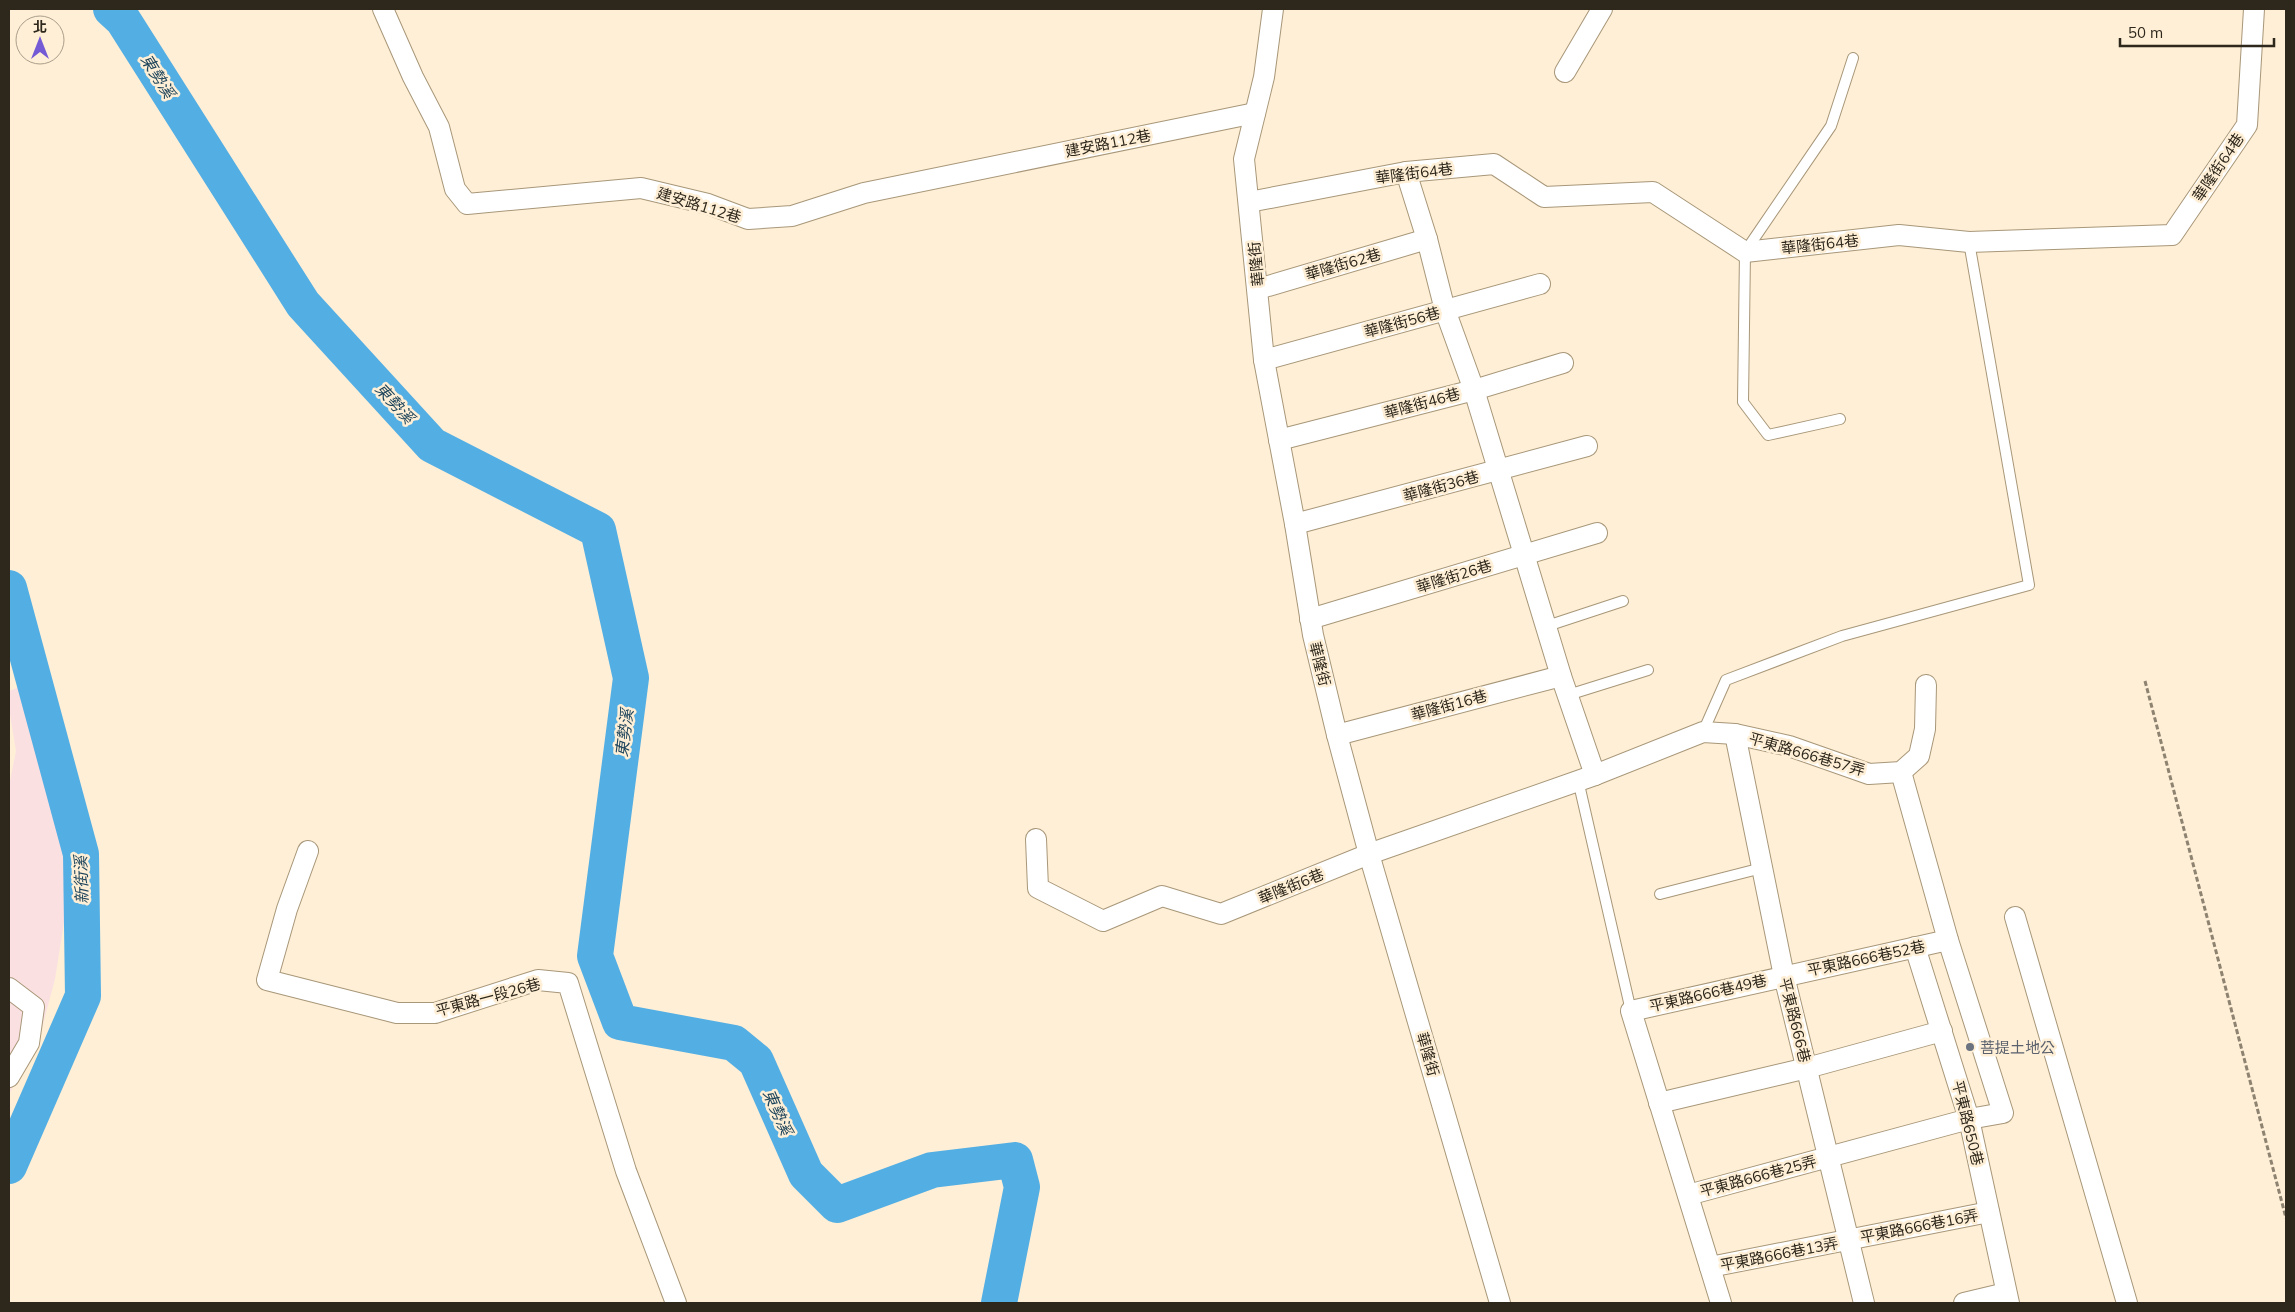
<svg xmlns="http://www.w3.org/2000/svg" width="2295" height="1312" viewBox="0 0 2295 1312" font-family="Mulish,'Noto Sans TC',sans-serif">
	<rect width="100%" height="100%" fill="#feefd6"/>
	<polygon fill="#fbe0e2" points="27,684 71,839 69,891 55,979 39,1039 9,1094 9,786 16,751 9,708 9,691"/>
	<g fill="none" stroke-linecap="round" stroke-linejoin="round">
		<g stroke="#53aee4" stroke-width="36">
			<polyline points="111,9 123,20 303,304 432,445 598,530 631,678 595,956 620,1022 734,1043 756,1061 806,1174 837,1205 932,1170 1015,1160 1022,1187 999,1303"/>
			<polyline points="9,588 81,854 83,996 9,1166"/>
		</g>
		<g stroke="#a89779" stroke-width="12">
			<g id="lane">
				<polyline points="1840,419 1768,435 1743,402 1745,252 1831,126 1853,58"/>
				<polyline points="1547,626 1623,601"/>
				<polyline points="1568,695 1648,670"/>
				<polyline points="1703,732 1726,680 1842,636 2029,585 1969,242"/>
				<polyline points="1578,780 1631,1011"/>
				<polyline points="1660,894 1762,868"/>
			</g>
		</g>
		<g stroke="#a89779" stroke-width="22">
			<g id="street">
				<polyline points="383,9 413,77 439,127 455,189 467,204 641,188 708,204 748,219 792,216 864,193 1255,113"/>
				<polyline points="1273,9 1264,77 1244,159 1264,360 1295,524 1313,635 1337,735 1369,854 1500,1303"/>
				<polyline points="1565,72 1602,9"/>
				<polyline points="1406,172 1427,239 1445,310 1474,390 1561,676 1595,775"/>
				<polyline points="1249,202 1406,172 1494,164 1544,197 1653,192 1745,252 1899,235 1969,242 2172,235 2247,125 2254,9"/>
				<polyline points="1258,289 1427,239"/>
				<polyline points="1264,360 1540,284"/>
				<polyline points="1279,440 1474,390 1563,363"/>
				<polyline points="1295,524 1587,446"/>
				<polyline points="1310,619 1597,533"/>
				<polyline points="1735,734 1784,976 1864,1303"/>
				<polyline points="1337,735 1561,676"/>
				<polyline points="1036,839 1038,888 1103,921 1162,896 1221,914 1369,854 1595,775 1703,732 1735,734 1789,746 1869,774 1901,772 1919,756 1925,729 1926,685"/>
				<polyline points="308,851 287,909 267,980 397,1013 435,1013 538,980 568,983 626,1171 676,1303"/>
				<polyline points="2015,917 2127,1303"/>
				<polyline points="1915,947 1969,1119 2009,1303"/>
				<polyline points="9,988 34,1007 29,1043 9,1077"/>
				<polyline points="1659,1103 1807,1068 1942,1031"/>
				<polyline points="1688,1195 1969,1119 2003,1113 1948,940 1901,772"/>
				<polyline points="1710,1267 1989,1212"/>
				<polyline points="1721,1303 1631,1011 1948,940"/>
				<polyline points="1964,1303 2006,1293"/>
			</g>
		</g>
		<polyline stroke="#8e8371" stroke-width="3" stroke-dasharray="5 2.5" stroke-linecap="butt" points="2145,681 2286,1218"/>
		<use href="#lane" stroke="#fff" stroke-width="10"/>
		<use href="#street" stroke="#fff" stroke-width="20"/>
	</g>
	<circle fill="#6b7280" stroke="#feefd6" stroke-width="2" cx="1970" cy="1047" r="5"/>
	<g text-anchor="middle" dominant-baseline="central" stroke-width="5" stroke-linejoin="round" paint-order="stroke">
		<g font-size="15" fill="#2e271b" stroke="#feefd6">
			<text transform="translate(1108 143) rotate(-11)">建安路112巷</text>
			<text transform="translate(2218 167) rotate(-56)">華隆街64巷</text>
			<text transform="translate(1414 173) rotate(-7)">華隆街64巷</text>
			<text transform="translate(699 205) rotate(17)">建安路112巷</text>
			<text transform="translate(1820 244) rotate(-6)">華隆街64巷</text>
			<text transform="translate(1256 264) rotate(-96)">華隆街</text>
			<text transform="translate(1343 264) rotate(-16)">華隆街62巷</text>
			<text transform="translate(1402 322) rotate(-15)">華隆街56巷</text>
			<text transform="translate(1422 403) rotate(-15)">華隆街46巷</text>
			<text transform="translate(1441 486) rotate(-15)">華隆街36巷</text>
			<text transform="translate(1454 576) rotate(-17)">華隆街26巷</text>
			<text transform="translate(1320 664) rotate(76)">華隆街</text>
			<text transform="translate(1449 705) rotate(-15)">華隆街16巷</text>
			<text transform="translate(1807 754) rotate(16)">平東路666巷57弄</text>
			<text transform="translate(1291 886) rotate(-22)">華隆街6巷</text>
			<text transform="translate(1866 958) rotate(-12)">平東路666巷52巷</text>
			<text transform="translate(1708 993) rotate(-13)">平東路666巷49巷</text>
			<text transform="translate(488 997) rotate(-15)">平東路一段26巷</text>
			<text transform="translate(1795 1020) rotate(76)">平東路666巷</text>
			<text transform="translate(1428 1054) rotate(74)">華隆街</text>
			<text transform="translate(1968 1123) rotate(76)">平東路650巷</text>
			<text transform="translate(1758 1176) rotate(-15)">平東路666巷25弄</text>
			<text transform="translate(1919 1226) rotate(-11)">平東路666巷16弄</text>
			<text transform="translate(1779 1254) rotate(-11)">平東路666巷13弄</text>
		</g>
		<g font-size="15" fill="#5b616d" stroke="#feefd6" text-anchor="start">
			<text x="1980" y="1047">菩提土地公</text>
		</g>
		<g font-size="16" font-style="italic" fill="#1e445b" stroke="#feefd6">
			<text transform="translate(158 76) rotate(58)">東勢溪</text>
			<text transform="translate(395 403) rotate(47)">東勢溪</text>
			<text transform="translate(624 733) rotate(-83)">東勢溪</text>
			<text transform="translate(81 880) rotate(-92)">新街溪</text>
			<text transform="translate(778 1112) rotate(66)">東勢溪</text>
		</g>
	</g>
	<rect width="2295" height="1312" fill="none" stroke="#2e271b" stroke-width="20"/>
	<g transform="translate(40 40)"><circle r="24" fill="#feefd6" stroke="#ab9f8b"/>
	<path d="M0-4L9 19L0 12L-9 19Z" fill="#755ad5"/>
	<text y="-8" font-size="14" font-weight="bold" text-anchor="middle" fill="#2e271b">北</text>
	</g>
	<path d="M2120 38v8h154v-8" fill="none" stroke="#2e271b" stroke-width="2.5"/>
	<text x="2128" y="38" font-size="15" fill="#2e271b" stroke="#feefd6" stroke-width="4" paint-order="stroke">50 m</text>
</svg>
